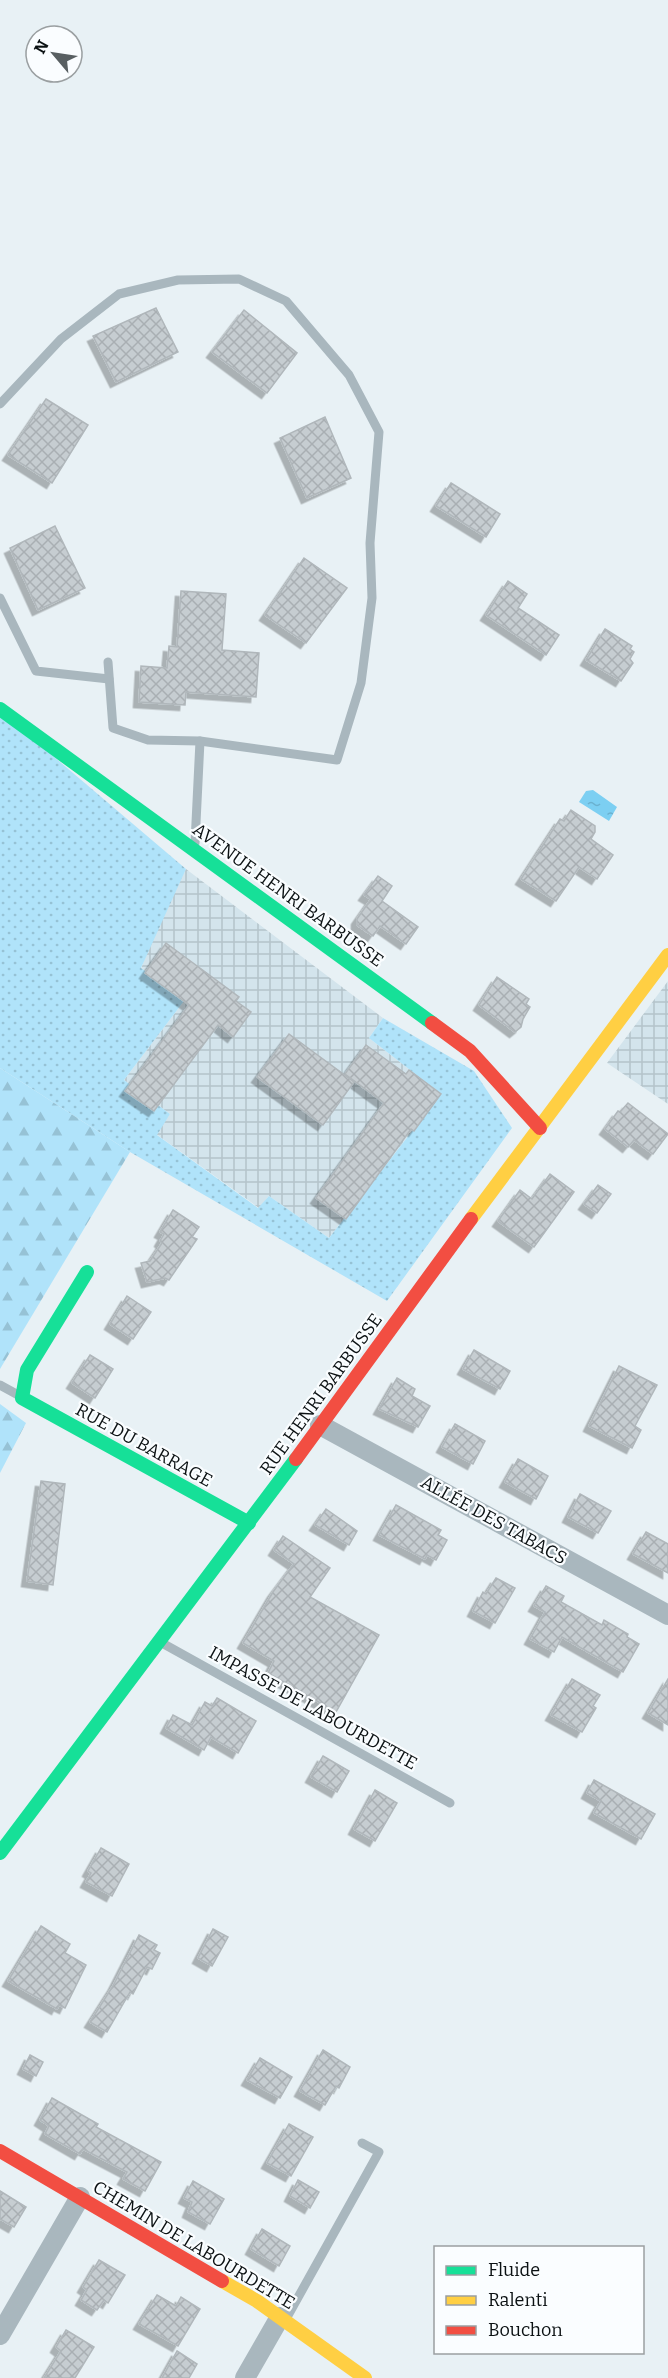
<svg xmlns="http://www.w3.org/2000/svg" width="668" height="2378" viewBox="0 0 668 2378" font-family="Bitter,serif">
	<defs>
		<pattern id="industrial-grid" width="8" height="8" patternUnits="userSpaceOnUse" patternTransform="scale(1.5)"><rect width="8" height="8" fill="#d3e4ec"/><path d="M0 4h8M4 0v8" fill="none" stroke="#b4c3ca"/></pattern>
		<pattern id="grass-dots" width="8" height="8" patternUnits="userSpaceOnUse" patternTransform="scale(1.5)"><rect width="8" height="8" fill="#b0e3fa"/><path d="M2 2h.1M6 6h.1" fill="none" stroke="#96c2d5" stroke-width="1.8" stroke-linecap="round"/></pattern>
		<pattern id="forest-firs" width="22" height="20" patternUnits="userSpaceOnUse" patternTransform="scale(1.5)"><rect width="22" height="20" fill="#b0e3fa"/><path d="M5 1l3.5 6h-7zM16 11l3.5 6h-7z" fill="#96c2d5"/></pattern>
		<pattern id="water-ripples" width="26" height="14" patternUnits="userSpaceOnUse" patternTransform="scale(1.5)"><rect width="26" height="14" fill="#7ccff2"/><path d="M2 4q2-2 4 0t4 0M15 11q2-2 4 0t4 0" fill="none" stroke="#6ab1cf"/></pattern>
		<pattern id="building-cross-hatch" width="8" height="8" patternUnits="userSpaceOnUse" patternTransform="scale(1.5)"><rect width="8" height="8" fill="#c6cdd1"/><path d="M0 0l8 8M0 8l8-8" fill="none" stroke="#a9afb3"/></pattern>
		<filter id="shadow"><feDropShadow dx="-5.5" dy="5.5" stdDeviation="0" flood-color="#0004"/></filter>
	</defs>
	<rect width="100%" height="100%" fill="#e8f1f5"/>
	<g fill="url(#industrial-grid)">
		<polygon points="186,869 383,1018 369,1038 441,1094 329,1238 269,1196 259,1208 156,1134 170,1114 124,1080 184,1001 141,969 158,921"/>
		<polygon points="668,981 668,1104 607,1063"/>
	</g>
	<polygon fill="url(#grass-dots)" points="0,711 186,869 141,968 184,1001 124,1080 170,1114 157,1135 258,1208 269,1196 329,1238 441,1094 369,1038 383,1018 474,1071 512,1128 387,1301 130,1152 0,1068"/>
	<g fill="url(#forest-firs)">
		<polygon points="0,1068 130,1152 0,1369"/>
		<polygon points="0,1404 26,1423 0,1473"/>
	</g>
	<polygon fill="url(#water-ripples)" points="593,790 617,807 609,821 579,802 586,791"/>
	<g fill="url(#building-cross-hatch)" stroke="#b0b7bb" stroke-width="1.5" filter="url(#shadow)">
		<polygon points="156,308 178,352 116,382 93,336"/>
		<polygon points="244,310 297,353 267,393 212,352"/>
		<polygon points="46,399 88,425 52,483 8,455"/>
		<polygon points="325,417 351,478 307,498 280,438"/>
		<polygon points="451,483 500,514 486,537 436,506"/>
		<polygon points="55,526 85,588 38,610 10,548"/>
		<polygon points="304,558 347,588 306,643 265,615"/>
		<polygon points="508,581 527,594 518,608 559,635 546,655 486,615"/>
		<polygon points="181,591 226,594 222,650 259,653 256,697 186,692 185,705 139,702 141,666 167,668 169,646 177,647"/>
		<polygon points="605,629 632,646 630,649 634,652 630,659 633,663 621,681 586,660"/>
		<polygon points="571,810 595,826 595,832 591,839 613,855 597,879 579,867 556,901 521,879 560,819 564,821"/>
		<polygon points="378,876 392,886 382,901 418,927 406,944 380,926 373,936 357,925 357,919 371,899 364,895"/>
		<polygon points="166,943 239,997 236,1001 251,1012 233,1037 218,1025 154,1111 125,1091 189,1005 145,973"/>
		<polygon points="497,977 529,999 526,1004 530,1007 523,1019 521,1027 515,1032 479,1005"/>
		<polygon points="289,1034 354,1082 323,1125 257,1077"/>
		<polygon points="366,1045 406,1074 409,1070 441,1094 414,1131 411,1129 346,1219 316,1198 384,1103 345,1074"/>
		<polygon points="628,1103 668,1134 653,1154 634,1140 628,1147 605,1129 618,1111 620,1112"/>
		<polygon points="550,1174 574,1192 534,1247 498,1221 520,1190 532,1199"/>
		<polygon points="598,1185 611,1194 597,1213 584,1204"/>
		<polygon points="173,1210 199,1227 192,1237 197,1239 169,1280 165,1278 147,1282 141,1263 150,1261 162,1243 160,1241 164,1234 160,1232"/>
		<polygon points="127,1296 151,1312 133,1339 110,1324"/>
		<polygon points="474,1350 510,1371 500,1389 463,1369"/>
		<polygon points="90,1355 113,1369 95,1398 72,1383"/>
		<polygon points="619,1366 657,1385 635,1426 641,1430 632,1448 589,1426"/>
		<polygon points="397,1378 415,1389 412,1396 430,1406 418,1427 379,1409"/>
		<polygon points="455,1424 485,1441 473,1464 442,1447"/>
		<polygon points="518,1459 548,1476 536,1499 505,1482"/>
		<polygon points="41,1481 65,1484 53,1585 27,1581"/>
		<polygon points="580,1494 611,1511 598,1533 568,1517"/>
		<polygon points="396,1505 441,1530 438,1535 447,1540 436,1560 427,1555 425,1559 379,1535"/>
		<polygon points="326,1509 357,1531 349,1545 315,1525"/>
		<polygon points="646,1532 668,1544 668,1573 633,1554"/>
		<polygon points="283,1536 330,1568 310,1597 379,1635 336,1712 268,1673 274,1661 243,1643 273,1592 294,1564 274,1550"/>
		<polygon points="496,1578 515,1588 495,1623 473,1611 483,1592 486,1594"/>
		<polygon points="546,1586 564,1596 561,1602 602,1625 604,1620 628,1634 627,1637 639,1644 623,1672 562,1637 554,1652 530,1639 545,1612 534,1606"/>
		<polygon points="572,1679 600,1695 593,1706 596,1708 582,1732 551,1715"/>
		<polygon points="668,1679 668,1725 648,1713"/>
		<polygon points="217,1698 256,1721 238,1753 211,1737 204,1750 166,1728 173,1715 192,1725 205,1702 212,1706"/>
		<polygon points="323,1756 349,1771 337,1792 311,1777"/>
		<polygon points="594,1780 655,1814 641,1839 594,1813 601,1801 587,1793"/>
		<polygon points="375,1790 397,1803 375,1841 354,1829"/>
		<polygon points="101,1848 129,1864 112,1896 86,1882 91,1873 88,1871"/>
		<polygon points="41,1926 70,1944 65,1953 86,1965 65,2008 59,2005 57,2009 8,1981"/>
		<polygon points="213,1929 228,1937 212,1966 198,1958"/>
		<polygon points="139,1935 157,1945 154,1950 160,1953 152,1969 147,1967 133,1994 130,1992 107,2032 90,2022 113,1986"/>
		<polygon points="323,2050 350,2067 339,2088 336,2086 325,2105 300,2091"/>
		<polygon points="30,2055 43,2062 36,2076 23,2069"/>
		<polygon points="260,2058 292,2077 280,2098 247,2080"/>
		<polygon points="52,2098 98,2124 96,2127 161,2162 145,2191 123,2179 127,2172 83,2149 80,2154 45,2134 49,2126 40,2120"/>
		<polygon points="289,2124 313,2137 291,2176 267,2163"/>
		<polygon points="298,2180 319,2192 310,2208 290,2196"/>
		<polygon points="193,2181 224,2199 210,2224 188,2212 192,2202 184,2198"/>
		<polygon points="0,2191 26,2207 14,2227 0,2219"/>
		<polygon points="262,2229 290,2246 279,2266 251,2249"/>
		<polygon points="99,2260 125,2275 108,2303 104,2300 97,2310 81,2300 87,2290 83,2287"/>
		<polygon points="157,2295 176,2306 181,2297 200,2309 178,2346 139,2324"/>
		<polygon points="66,2330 94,2347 75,2378 44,2378 61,2351 56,2347"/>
		<polygon points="177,2351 197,2364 189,2378 162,2378"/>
	</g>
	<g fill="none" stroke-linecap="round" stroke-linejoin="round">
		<g stroke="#a9b7be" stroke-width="9">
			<polyline points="0,404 61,339 119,294 178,280 239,279 286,301 349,375 379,432 370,543 372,598 361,683 337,760 200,741 148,740 113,728 108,662"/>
			<polyline points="0,598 36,671 109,679"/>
			<polyline points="195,843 200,741"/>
			<polyline points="0,1385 20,1396"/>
			<polyline points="162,1643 450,1803"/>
			<polyline points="286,2319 379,2152 362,2143"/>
		</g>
		<g stroke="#a9b7be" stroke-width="20">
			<polyline points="320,1425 668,1615"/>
			<polyline points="0,2335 80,2197"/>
			<polyline points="245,2378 280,2317"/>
		</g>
		<g stroke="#16e098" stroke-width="14">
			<polyline points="0,709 432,1023"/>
			<polyline points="87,1272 27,1370 22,1398 249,1523"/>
			<polyline points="0,1853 296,1459"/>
		</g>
		<g stroke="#ffcf43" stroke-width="14">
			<polyline points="471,1219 668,955"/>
			<polyline points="222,2281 257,2301 365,2378"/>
		</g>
		<g stroke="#f24e42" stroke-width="14">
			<polyline points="432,1023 470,1051 540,1128"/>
			<polyline points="296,1459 471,1219"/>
			<polyline points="0,2151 222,2281"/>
		</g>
	</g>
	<g text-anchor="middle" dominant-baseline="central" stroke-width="4.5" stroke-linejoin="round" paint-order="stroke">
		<g font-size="18" fill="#0b1113" stroke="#fafdff">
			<text transform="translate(288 895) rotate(36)">AVENUE HENRI BARBUSSE</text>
			<text transform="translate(321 1394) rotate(-54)">RUE HENRI BARBUSSE</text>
			<text transform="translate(144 1445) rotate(29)">RUE DU BARRAGE</text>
			<text transform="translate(494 1520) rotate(29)">ALLÉE DES TABACS</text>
			<text transform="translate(313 1708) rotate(29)">IMPASSE DE LABOURDETTE</text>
			<text transform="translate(194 2245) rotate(31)">CHEMIN DE LABOURDETTE</text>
		</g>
	</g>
	<rect x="434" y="2246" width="210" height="108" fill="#fafdff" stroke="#9a9fa1" stroke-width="1.5"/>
	<rect x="446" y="2266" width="30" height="9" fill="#16e098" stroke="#9a9fa1" stroke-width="1.5"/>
	<text x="488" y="2276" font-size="18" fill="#0b1113">Fluide</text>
	<rect x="446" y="2296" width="30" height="9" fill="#ffcf43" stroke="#9a9fa1" stroke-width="1.5"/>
	<text x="488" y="2306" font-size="18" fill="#0b1113">Ralenti</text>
	<rect x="446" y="2326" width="30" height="9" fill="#f24e42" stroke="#9a9fa1" stroke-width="1.5"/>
	<text x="488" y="2336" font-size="18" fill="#0b1113">Bouchon</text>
	<g transform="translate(54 54) rotate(299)"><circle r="28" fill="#fafdff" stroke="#9a9fa1" stroke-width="1.5"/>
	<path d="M0-4.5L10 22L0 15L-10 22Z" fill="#585f62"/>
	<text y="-9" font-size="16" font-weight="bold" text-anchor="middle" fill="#0b1113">N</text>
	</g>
</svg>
